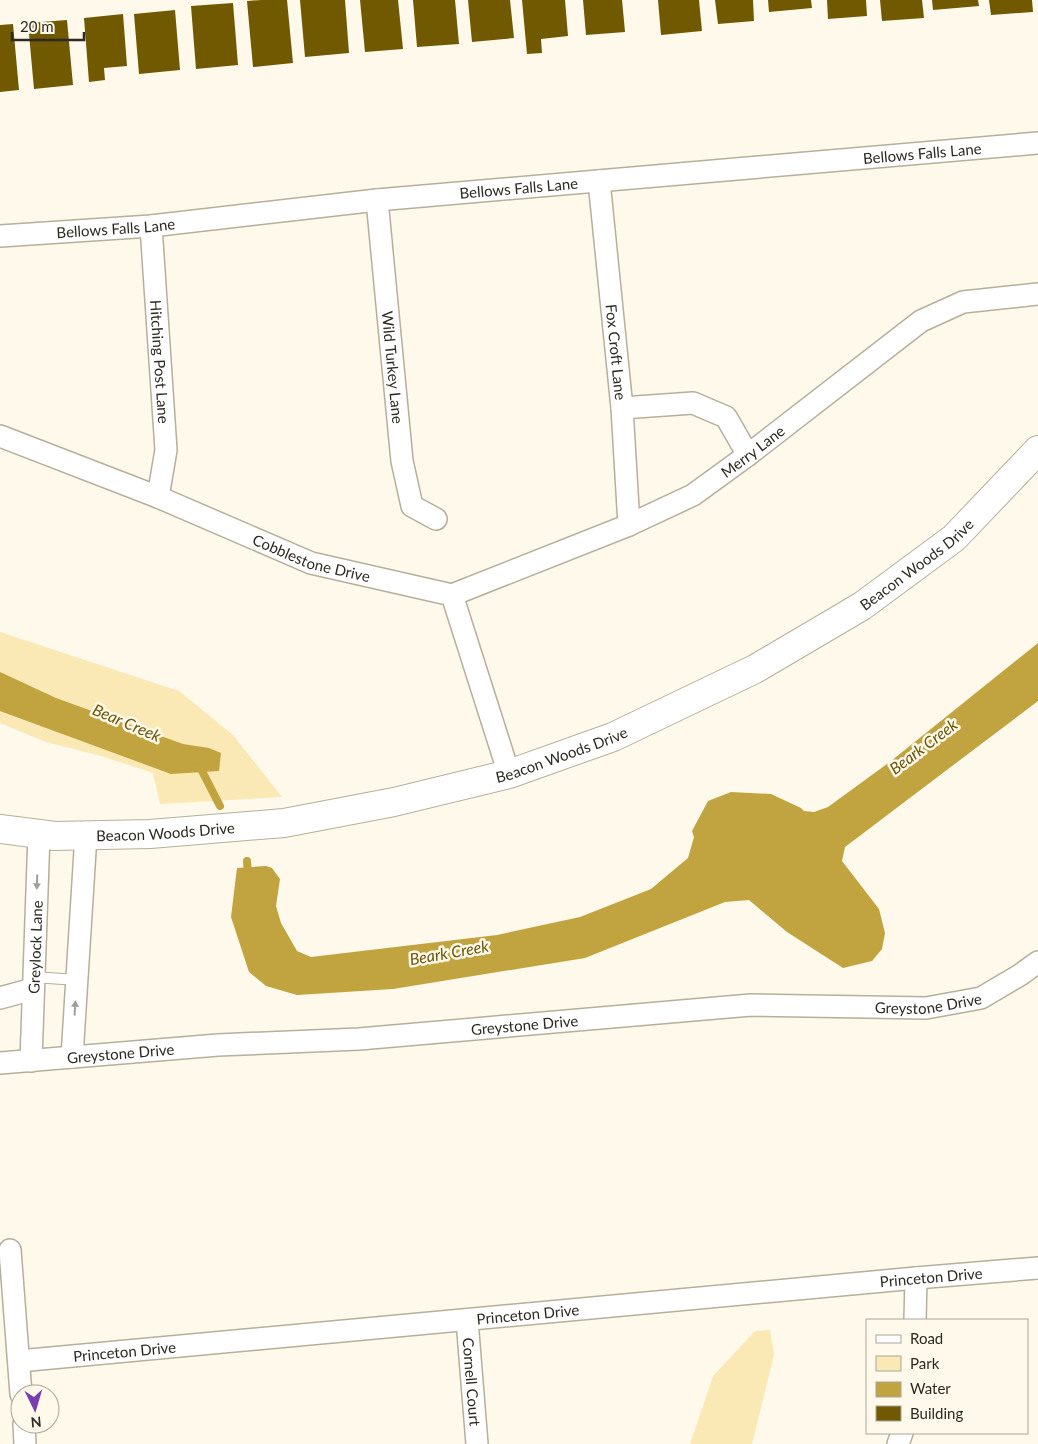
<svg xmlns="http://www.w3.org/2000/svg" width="1038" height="1444" viewBox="0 0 1038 1444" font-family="Lato,sans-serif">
	<rect width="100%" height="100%" fill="#fef9ea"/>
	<g fill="#fae9b4">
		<polygon points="0,632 179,691 233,735 282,797 160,804 153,773 101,756 46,742 0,723"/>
		<polygon points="770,1330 774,1355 752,1444 690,1444 713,1376 755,1331"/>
	</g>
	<g fill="#c1a33f">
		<polygon points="1038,643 1038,701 845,847 842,861 879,909 885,933 882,949 872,961 843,968 787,932 749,900 725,902 585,958 393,989 297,995 266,986 249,972 231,917 237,868 266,866 272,868 280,879 276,906 281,923 297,951 311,957 497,935 580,917 651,889 688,858 694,837 692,831 708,801 731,792 771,794 801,808 804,811 814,812 828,807 891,761"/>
		<polygon points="0,672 56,698 183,744 209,748 221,753 219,771 171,774 0,711"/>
	</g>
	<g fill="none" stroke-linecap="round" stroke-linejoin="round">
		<g stroke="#c1a33f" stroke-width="8">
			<polyline points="195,767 201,769 220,806"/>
			<polyline points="247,861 248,877"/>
		</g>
	</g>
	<g fill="#705900">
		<polygon points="261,0 287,0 293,63 253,67 247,1"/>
		<polygon points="300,0 345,0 349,53 305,57"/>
		<polygon points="360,0 398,0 403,49 365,52"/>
		<polygon points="413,0 455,0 459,44 417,47"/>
		<polygon points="468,0 510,0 514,38 472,42"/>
		<polygon points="522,0 565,0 568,36 541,39 542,53 527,54"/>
		<polygon points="583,0 622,0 625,32 586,35"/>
		<polygon points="658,0 699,0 702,31 661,35"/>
		<polygon points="715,0 753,0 754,21 718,24"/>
		<polygon points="768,0 811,0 812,8 769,12"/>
		<polygon points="827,0 866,0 867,16 828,19"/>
		<polygon points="880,0 922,0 924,18 882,21"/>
		<polygon points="932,0 978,0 979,6 933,10"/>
		<polygon points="989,0 1032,0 1033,12 991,15"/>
		<polygon points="233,3 238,65 196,69 191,6"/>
		<polygon points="175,10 180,70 139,74 134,14"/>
		<polygon points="123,14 127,66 104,68 105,80 89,82 84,18"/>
		<polygon points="67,20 73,85 34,89 28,23"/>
		<polygon points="13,24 19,90 0,92 0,25"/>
	</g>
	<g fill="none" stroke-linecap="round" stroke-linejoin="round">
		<g stroke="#b5af9c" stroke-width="12">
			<polyline id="lane" points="34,977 77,980"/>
		</g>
		<g stroke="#b5af9c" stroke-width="24">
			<g id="street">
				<path id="s1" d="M599 181 622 408 629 525"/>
				<path id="s2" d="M377 200 402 461 412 506 436 519"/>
				<path id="s3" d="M151 226 166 450 158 497"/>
				<path id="s4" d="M0 236 151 226 377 200 1038 143"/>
				<polyline points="622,408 693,403 726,417 748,455"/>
				<path id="s5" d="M0 436 158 497 311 563 452 595"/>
				<path id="s6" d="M452 595 629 525 693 495 748 455 921 321 963 302 1038 294"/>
				<polyline points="452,595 509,774"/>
				<polyline points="0,998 33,989"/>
				<polyline points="72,1057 86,835"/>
				<path id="s7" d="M31 1061 39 834"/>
				<path id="s8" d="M0 1063 218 1045 359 1039 751 1005 926 1008 981 998 1020 975 1038 962"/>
				<polyline points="10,1250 21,1394"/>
				<path id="s9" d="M467 1320 477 1444"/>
				<polyline points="915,1320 916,1278"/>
				<path id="s10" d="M19 1361 916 1278 1038 1268"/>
				<polyline points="24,1424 25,1444"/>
				<polyline points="898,1444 902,1433"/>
			</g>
		</g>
		<g stroke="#b5af9c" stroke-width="30">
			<g id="secondary">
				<path id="s11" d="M0 829 55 836 150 834 284 823 394 802 509 774 613 737 755 669 862 606 954 538 1038 450"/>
			</g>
		</g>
		<use href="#lane" stroke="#fff" stroke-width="10"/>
		<use href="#street" stroke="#fff" stroke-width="21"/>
		<use href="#secondary" stroke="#fff" stroke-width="28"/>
	</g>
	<defs><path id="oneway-solid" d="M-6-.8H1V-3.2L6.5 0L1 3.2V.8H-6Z" transform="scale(1.25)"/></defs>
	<g fill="#a09f9c">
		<use href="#oneway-solid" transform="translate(37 882) rotate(92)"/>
		<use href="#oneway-solid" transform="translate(75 1008) rotate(-87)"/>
	</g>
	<g text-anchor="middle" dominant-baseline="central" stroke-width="5" stroke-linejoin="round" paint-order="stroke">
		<g font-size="15" fill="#2c2a22" stroke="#fef9ea">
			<text stroke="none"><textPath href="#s4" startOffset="926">Bellows Falls Lane</textPath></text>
			<text stroke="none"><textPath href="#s4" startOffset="521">Bellows Falls Lane</textPath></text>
			<text stroke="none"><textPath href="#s4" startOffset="116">Bellows Falls Lane</textPath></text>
			<text stroke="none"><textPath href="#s1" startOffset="172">Fox Croft Lane</textPath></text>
			<text stroke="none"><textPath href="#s3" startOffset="136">Hitching Post Lane</textPath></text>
			<text stroke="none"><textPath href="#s2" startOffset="168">Wild Turkey Lane</textPath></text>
			<text stroke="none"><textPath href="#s6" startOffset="335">Merry Lane</textPath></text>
			<text stroke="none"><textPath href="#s5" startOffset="335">Cobblestone Drive</textPath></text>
			<text stroke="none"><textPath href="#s11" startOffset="976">Beacon Woods Drive</textPath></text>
			<text stroke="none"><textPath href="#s11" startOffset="571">Beacon Woods Drive</textPath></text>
			<text stroke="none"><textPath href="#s11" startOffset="166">Beacon Woods Drive</textPath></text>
			<text stroke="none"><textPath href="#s7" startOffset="114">Greylock Lane</textPath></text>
			<text stroke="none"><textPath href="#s8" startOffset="931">Greystone Drive</textPath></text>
			<text stroke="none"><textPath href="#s8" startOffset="526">Greystone Drive</textPath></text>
			<text stroke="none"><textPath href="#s8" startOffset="121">Greystone Drive</textPath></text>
			<text stroke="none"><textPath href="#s10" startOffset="916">Princeton Drive</textPath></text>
			<text stroke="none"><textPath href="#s10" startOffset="511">Princeton Drive</textPath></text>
			<text stroke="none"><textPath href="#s10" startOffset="106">Princeton Drive</textPath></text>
			<text stroke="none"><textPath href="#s9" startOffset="62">Cornell Court</textPath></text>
		</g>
		<g font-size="16" font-style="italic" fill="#6a5506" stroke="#fef9ea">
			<text transform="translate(127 722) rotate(23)">Bear Creek</text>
			<text transform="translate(923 746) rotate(-37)">Beark Creek</text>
			<text transform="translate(449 952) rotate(-10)">Beark Creek</text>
		</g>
	</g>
	<rect x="866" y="1319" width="162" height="115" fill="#fef9ea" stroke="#aaa69a"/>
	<rect x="876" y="1335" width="25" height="8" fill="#ffffff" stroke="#aaa69a"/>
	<text x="910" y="1344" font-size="15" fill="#2c2a22">Road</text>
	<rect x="876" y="1356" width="25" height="15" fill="#fae9b4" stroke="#aaa69a"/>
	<text x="910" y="1369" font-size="15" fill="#2c2a22">Park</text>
	<rect x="876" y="1382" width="25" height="15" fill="#c1a33f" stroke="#aaa69a"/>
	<text x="910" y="1394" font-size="15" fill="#2c2a22">Water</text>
	<rect x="876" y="1406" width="25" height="15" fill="#705900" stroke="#aaa69a"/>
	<text x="910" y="1419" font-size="15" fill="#2c2a22">Building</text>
	<g transform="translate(35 1409) rotate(175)"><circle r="24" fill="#fef9ea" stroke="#aaa69a"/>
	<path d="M0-4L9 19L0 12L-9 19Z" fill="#793db2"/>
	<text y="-8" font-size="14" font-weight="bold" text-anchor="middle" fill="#2c2a22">N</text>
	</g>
	<path d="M12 32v8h72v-8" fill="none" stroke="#2c2a22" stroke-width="2.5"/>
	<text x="20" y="32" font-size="15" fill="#2c2a22" stroke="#fef9ea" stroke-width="4" paint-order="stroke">20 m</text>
</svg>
